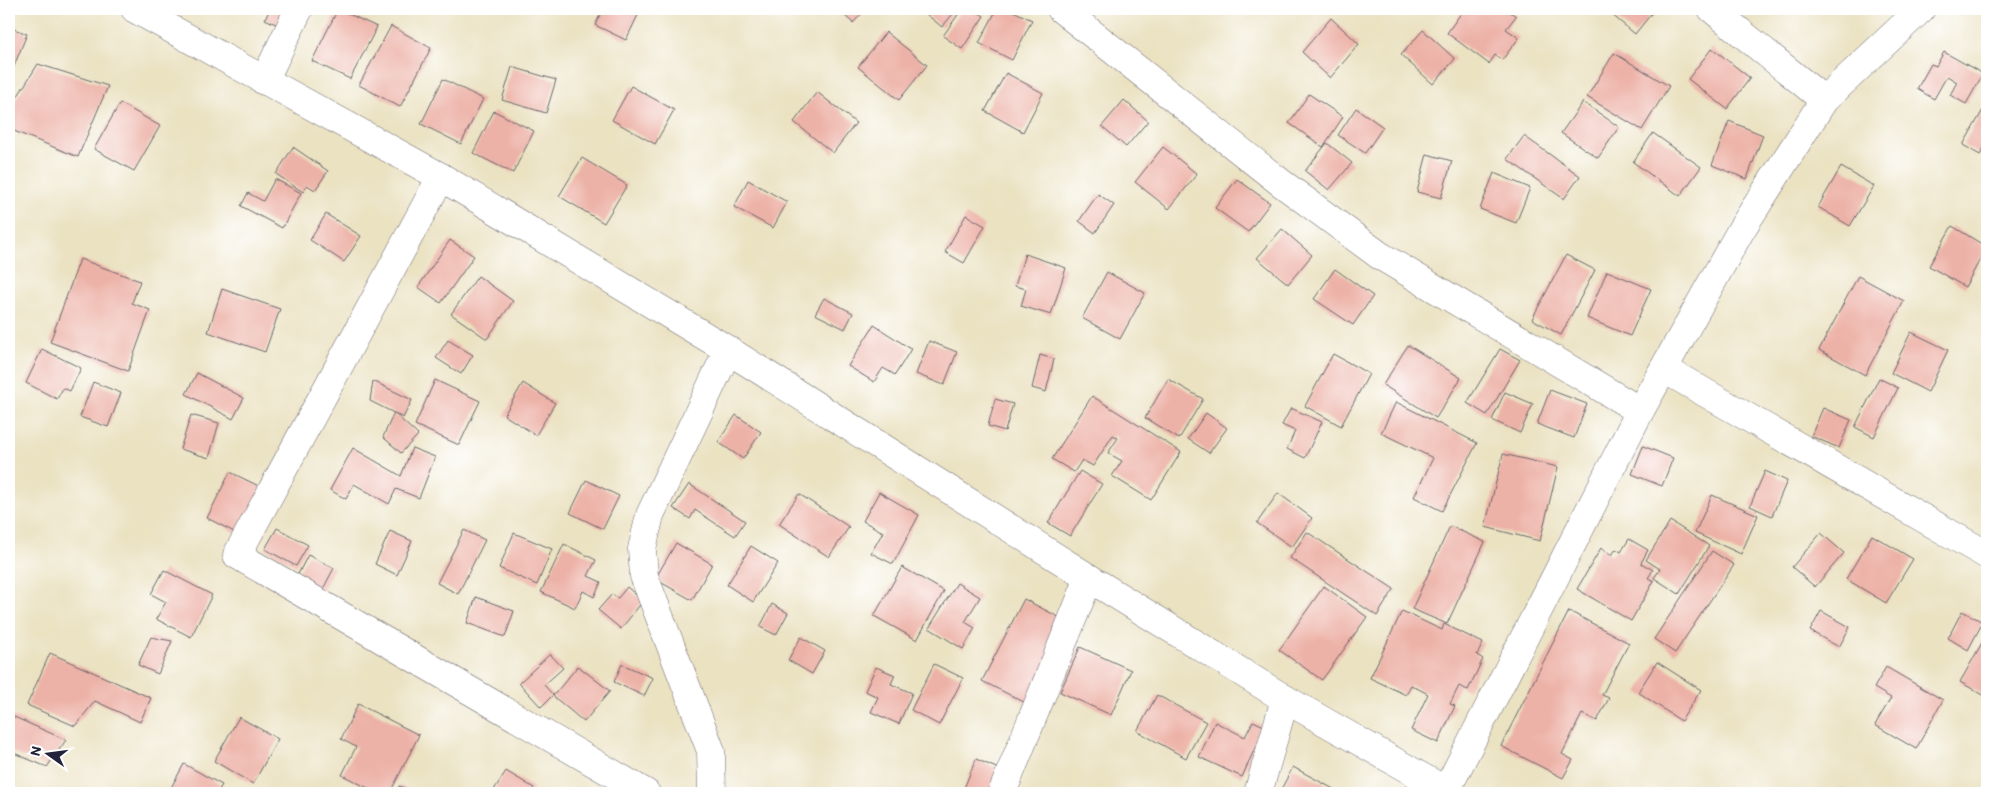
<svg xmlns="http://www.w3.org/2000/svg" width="1996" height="802" viewBox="0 0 1996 802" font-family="Itim,sans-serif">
	<rect width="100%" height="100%" fill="#fff"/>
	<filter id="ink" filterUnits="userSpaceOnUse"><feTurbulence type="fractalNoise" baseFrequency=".02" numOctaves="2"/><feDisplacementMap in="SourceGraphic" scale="10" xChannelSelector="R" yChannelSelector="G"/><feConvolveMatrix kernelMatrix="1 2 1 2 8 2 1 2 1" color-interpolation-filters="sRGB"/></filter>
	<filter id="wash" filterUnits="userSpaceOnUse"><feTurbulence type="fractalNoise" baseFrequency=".0096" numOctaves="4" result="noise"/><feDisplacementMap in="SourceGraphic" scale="20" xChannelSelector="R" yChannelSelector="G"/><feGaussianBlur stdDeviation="1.12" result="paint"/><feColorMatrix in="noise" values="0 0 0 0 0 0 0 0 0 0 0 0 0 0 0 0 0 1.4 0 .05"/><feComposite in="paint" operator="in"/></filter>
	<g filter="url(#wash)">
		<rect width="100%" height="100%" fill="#ebe2c2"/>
		<g id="blocks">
			<g fill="#edb2a7">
				<polygon points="270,9 288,9 280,26 265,19"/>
				<polygon points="338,9 377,27 350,79 312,61"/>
				<polygon points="603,9 640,11 626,40 595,25"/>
				<polygon points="837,9 866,9 853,23"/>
				<polygon points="920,9 957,9 942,27"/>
				<polygon points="962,9 973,9 984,16 962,49 943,36"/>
				<polygon points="997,9 1009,9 1032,20 1012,60 979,43"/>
				<polygon points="1464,9 1506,9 1516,16 1506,29 1519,38 1502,60 1495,55 1489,64 1447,33"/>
				<polygon points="1605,9 1655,9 1635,34"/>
				<polygon points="1331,18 1359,44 1330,78 1302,52"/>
				<polygon points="391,26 431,48 400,107 359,85"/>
				<polygon points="9,27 27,34 10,76 9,76"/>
				<polygon points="1423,30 1455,59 1433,84 1401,55"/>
				<polygon points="886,32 927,65 899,100 858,67"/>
				<polygon points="1712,48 1750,78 1727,109 1688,79"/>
				<polygon points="1944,52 1983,74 1966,104 1950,95 1957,82 1947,76 1934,99 1917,89 1931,64 1936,66"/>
				<polygon points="1614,53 1669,86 1642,130 1587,97"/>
				<polygon points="38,64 108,86 78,157 9,129 9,110"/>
				<polygon points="512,67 556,80 546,113 502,100"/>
				<polygon points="1006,73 1043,93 1023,132 985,111"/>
				<polygon points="443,79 483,99 461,144 421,124"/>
				<polygon points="631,86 674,110 655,144 612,120"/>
				<polygon points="817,92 856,123 833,153 794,122"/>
				<polygon points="1309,94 1343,117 1323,147 1289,123"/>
				<polygon points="1124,100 1148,121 1126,147 1102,126"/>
				<polygon points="1583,102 1619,127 1598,158 1561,133"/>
				<polygon points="120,103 160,126 134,171 94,149"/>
				<polygon points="1356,108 1383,127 1365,153 1338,135"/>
				<polygon points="1983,110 1987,112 1987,143 1980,155 1963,145"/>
				<polygon points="494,111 534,131 513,173 473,153"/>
				<polygon points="1729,121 1763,135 1747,179 1712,165"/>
				<polygon points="1653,133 1701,167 1680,196 1633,162"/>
				<polygon points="1524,136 1580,176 1564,199 1507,159"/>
				<polygon points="1327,143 1352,163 1329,190 1305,171"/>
				<polygon points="293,147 328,171 315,190 307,185 303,192 276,174"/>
				<polygon points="1163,147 1197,174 1169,209 1135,182"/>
				<polygon points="1427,154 1452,161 1441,198 1417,192"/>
				<polygon points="582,158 627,185 604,223 559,196"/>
				<polygon points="1841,167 1874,186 1850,226 1818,207"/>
				<polygon points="1494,173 1530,188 1516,223 1480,209"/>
				<polygon points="275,179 301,193 282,228 241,206 248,193 263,201"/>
				<polygon points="1237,179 1270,203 1248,232 1215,208"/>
				<polygon points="748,180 787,202 773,228 734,207"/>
				<polygon points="1098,194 1114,205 1095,233 1079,221"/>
				<polygon points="326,214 361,236 344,262 310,240"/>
				<polygon points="966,215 985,226 964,263 945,252"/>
				<polygon points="1952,226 1987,247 1965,287 1929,266"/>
				<polygon points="1282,229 1312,255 1288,284 1257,258"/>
				<polygon points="450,240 474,256 441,303 418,287"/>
				<polygon points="1025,254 1066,268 1051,315 1021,306 1026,289 1015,286"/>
				<polygon points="1566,255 1595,270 1561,335 1532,319"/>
				<polygon points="80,259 140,281 132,303 150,310 128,371 50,342"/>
				<polygon points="1335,269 1373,296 1353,325 1314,299"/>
				<polygon points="1607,271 1651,289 1630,336 1587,318"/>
				<polygon points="1107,272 1145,293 1120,339 1082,318"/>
				<polygon points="478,276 513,301 487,339 451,314"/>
				<polygon points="1858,276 1904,301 1865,375 1819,350"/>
				<polygon points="222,289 280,309 265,352 208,332"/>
				<polygon points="824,298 853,313 845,329 815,314"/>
				<polygon points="874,325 911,349 895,375 883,368 874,382 848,366"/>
				<polygon points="1911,332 1948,350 1928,392 1891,373"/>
				<polygon points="448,340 473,355 461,374 436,358"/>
				<polygon points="929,341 957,352 944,385 916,374"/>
				<polygon points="1408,345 1461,378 1436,418 1383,385"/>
				<polygon points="42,349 81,368 70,391 63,388 57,399 26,383"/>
				<polygon points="1500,349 1520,360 1487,415 1467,403"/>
				<polygon points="1333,354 1369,374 1341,426 1305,406"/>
				<polygon points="1040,355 1054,359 1046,392 1032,388"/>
				<polygon points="197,373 244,398 233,419 186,394"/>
				<polygon points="1879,378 1898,388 1874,437 1855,427"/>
				<polygon points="1168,379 1203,399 1179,439 1145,418"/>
				<polygon points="435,380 480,401 459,445 415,425"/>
				<polygon points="373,381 412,400 403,418 394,413 418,435 401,453 383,437 394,413 370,401"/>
				<polygon points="93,382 121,393 108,427 80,417"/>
				<polygon points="523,383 555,403 536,435 504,415"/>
				<polygon points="1550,390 1587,404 1574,438 1537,424"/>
				<polygon points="1505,392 1533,404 1520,433 1492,420"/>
				<polygon points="1092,396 1181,452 1151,500 1112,476 1122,461 1108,453 1118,438 1113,435 1093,466 1082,460 1074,472 1052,459"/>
				<polygon points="995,399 1013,404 1005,431 988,426"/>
				<polygon points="1396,402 1477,443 1442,511 1414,497 1433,458 1381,433"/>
				<polygon points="1291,408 1322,422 1305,458 1287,449 1295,431 1282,425"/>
				<polygon points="1823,408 1851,420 1839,448 1811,436"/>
				<polygon points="1206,413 1227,428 1209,453 1188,439"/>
				<polygon points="191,415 219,423 209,458 180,449"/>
				<polygon points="736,415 761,432 743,459 718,442"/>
				<polygon points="1643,446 1673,458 1662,486 1632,474"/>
				<polygon points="353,448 401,476 412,448 435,457 419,498 396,489 389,504 354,484 346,499 330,490"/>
				<polygon points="1503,454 1558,467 1540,541 1485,527"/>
				<polygon points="1080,471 1102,484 1070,536 1048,523"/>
				<polygon points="1765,471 1787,481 1772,516 1750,506"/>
				<polygon points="230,472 267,490 244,537 207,518"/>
				<polygon points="586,480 619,496 603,529 570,513"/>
				<polygon points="689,484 745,521 735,536 695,510 690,519 673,508"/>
				<polygon points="879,492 919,515 893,564 871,553 883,532 863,521"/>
				<polygon points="1278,493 1312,518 1292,547 1257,523"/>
				<polygon points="799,494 849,527 829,557 779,524"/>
				<polygon points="1712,495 1758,515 1741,554 1695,533"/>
				<polygon points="1670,521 1709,546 1679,594 1654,578 1660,569 1646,560"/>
				<polygon points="1450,526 1485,542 1447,624 1412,609"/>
				<polygon points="277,528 308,545 296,566 265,549"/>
				<polygon points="464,530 485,540 458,594 437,583"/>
				<polygon points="390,531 412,541 397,575 375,564"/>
				<polygon points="1307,532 1394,589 1377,616 1290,558"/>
				<polygon points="514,533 552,549 537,585 499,568"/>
				<polygon points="1821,533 1844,553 1815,587 1792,567"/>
				<polygon points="1872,535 1913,559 1886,603 1846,579"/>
				<polygon points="1629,539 1648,550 1641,563 1653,570 1648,578 1654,581 1631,621 1577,589 1601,548 1612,555 1616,549 1621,552"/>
				<polygon points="676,543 712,564 692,600 655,579"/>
				<polygon points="564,544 596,560 588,576 601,582 594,597 583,591 575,608 541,592"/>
				<polygon points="751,546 778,563 753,602 727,585"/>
				<polygon points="1712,551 1734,565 1675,653 1654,639"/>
				<polygon points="308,555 334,568 322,591 296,578"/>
				<polygon points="902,567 944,591 917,640 874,616"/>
				<polygon points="164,570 212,595 191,637 156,619 166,602 151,594"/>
				<polygon points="957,583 980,597 965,622 975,628 963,649 929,628"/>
				<polygon points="1324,586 1367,617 1322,680 1279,650"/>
				<polygon points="627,587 643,601 621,629 598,610 612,594 618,598"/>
				<polygon points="476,597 514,611 505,637 467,623"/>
				<polygon points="1024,599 1072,624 1030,705 982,681"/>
				<polygon points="772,604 788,613 776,635 760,627"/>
				<polygon points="1402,611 1442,630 1444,624 1483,643 1477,655 1483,659 1468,690 1459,686 1450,704 1455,706 1438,743 1411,730 1428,694 1411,685 1406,695 1370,678"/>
				<polygon points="1569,611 1629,643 1602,695 1609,698 1597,721 1582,714 1562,754 1573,760 1563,778 1501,746"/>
				<polygon points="1821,611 1850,627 1839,647 1810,631"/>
				<polygon points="1962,611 1983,622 1968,650 1948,638"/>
				<polygon points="151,637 172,641 158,674 138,665"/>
				<polygon points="801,637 825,651 812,674 788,660"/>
				<polygon points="1983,641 1987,643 1987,697 1960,682"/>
				<polygon points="1080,647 1131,670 1111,715 1060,692"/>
				<polygon points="50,653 151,698 140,722 95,701 75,726 27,705"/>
				<polygon points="550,654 563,668 544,685 553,695 541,707 519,683"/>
				<polygon points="1657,662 1701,690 1681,721 1638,692"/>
				<polygon points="622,664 653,678 644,696 614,682"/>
				<polygon points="934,664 963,678 939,725 911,710"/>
				<polygon points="578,666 610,691 584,722 553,696"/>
				<polygon points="876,667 895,675 891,684 912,693 899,724 871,712 878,697 865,691"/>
				<polygon points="1886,667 1943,700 1916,749 1875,725 1891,698 1874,688"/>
				<polygon points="1157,695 1206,722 1186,758 1137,731"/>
				<polygon points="358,704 419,735 390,793 378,793 342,775 356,747 341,739"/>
				<polygon points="12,716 66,740 47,767 9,751 9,721"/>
				<polygon points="239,717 278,739 253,784 214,761"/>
				<polygon points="1253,721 1275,731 1265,753 1255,748 1242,777 1199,757 1215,722 1245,737"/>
				<polygon points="976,759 1003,771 994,793 962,793"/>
				<polygon points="184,764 222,785 217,793 168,793"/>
				<polygon points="1293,767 1341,793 1279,793"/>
				<polygon points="506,771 534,788 530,793 492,793"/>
				<polygon points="399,786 420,793 397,793"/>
				<polygon points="1840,788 1849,793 1837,793"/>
			</g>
		</g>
	</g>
	<g filter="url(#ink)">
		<use href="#blocks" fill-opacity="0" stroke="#68656a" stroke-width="1"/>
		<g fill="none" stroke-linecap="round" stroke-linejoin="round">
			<g stroke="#68656a" stroke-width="29">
				<g id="minor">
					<polyline points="135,9 441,177 728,350 1089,578 1285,699 1450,793"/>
					<polyline points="1061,9 1280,182 1379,255 1640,411"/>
					<polyline points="1712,9 1824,100"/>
					<polyline points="264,81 299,9"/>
					<polyline points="441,177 237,555 646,793"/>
					<polyline points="1664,369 1987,555"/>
					<polyline points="1446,791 1640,411 1741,230 1824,100 1921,9"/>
					<polyline points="712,793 711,751 644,576 642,549 650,515 728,350"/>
					<polyline points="1002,793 1089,578"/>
					<polyline points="1258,793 1285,699"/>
				</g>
			</g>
			<use href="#minor" stroke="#fff" stroke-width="28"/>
		</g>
	</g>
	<rect width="1996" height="802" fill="none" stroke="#fff" stroke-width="30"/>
	<g transform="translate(48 754) rotate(284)" stroke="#ffffff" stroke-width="4" paint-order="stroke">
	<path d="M0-4L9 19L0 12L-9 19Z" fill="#22223b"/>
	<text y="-8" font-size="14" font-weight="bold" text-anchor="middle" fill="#22223b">N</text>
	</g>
</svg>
